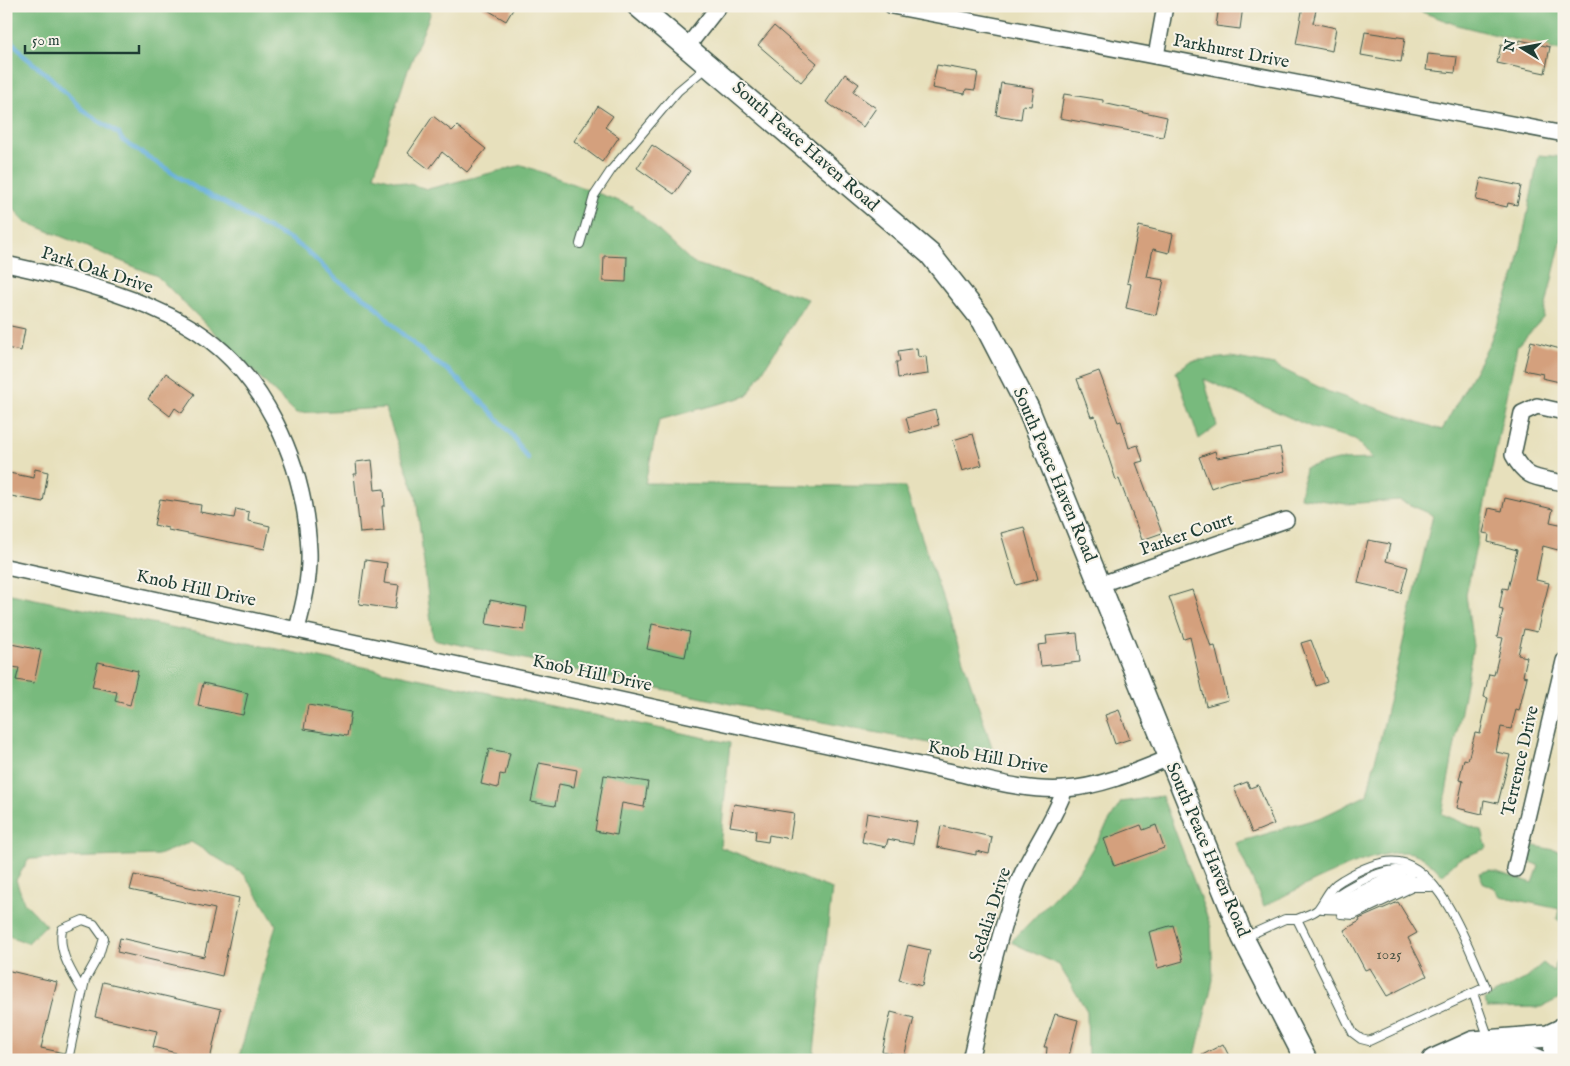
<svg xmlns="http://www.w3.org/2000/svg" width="1570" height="1066" viewBox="0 0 1570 1066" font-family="'IM FELL English',serif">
	<rect width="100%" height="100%" fill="#f7f3e8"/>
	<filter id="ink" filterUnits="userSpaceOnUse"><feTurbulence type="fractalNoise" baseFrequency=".02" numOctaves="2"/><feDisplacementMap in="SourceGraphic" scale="10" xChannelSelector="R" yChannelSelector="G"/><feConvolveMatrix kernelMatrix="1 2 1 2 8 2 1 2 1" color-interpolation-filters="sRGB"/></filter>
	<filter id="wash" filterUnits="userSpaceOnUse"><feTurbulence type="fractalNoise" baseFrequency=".0096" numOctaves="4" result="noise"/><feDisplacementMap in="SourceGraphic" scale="20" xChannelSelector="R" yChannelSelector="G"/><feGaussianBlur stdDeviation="1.12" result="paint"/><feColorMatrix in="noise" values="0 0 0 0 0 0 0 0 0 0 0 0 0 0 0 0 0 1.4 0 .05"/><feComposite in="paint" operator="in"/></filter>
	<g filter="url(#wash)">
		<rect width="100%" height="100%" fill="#e7e0bc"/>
		<g fill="#78ba7d" stroke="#4c7c58">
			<polygon points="6,6 419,6 431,12 406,75 374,175 428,189 522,165 632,206 693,263 808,299 747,396 659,420 645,483 905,487 995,756 731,704 433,639 416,496 385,408 296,413 157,276 24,221 6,199"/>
			<polygon points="1406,6 1564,6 1564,52 1457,25"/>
			<path d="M1539 155 1564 157V228L1543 318 1517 347 1466 595 1473 646 1442 814 1482 831 1487 848 1459 859 1442 875C1434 866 1424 856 1412 853 1379 845 1296 890 1264 906L1236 843 1322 817 1367 795 1433 515 1399 500 1346 504 1300 497 1305 468 1338 460 1373 459 1355 439 1313 428 1204 379 1217 426 1199 439 1176 372 1190 361 1231 357 1274 365 1329 392 1442 430 1489 345 1516 272Z"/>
			<polygon points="6,593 730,743 720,847 832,889 813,1060 238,1060 276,925 245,875 191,842 158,855 29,859 16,880 24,902 46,925 28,943 6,935"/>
			<polygon points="1162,796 1211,927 1213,980 1194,1060 1088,1060 1087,1011 1059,965 1011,942 1078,872 1121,802"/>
			<polygon points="1530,845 1564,852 1564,924 1557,919 1559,909 1500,896 1493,887 1484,884 1479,873 1490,870 1533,883 1539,866 1527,860"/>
			<polygon points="1564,948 1564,996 1542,1007 1487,1008 1485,1000 1488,997 1525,979 1543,963 1553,971"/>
		</g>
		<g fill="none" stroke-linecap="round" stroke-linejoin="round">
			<polyline stroke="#64afdc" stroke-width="4.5" points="6,34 23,55 50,77 84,111 119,134 122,140 199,190 225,203 256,222 292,240 307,251 336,279 371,302 400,332 432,360 449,371 488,408 512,435 528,459"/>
		</g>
		<g id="blocks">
			<g fill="#d4a07d">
				<polygon points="481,6 515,6 506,21"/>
				<polygon points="1219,6 1243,6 1240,29 1216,26"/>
				<polygon points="1303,6 1317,6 1313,23 1336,28 1332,51 1296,44"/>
				<polygon points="774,26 817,63 801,82 758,45"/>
				<polygon points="1365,32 1405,38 1401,62 1361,55"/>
				<polygon points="1520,40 1550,47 1545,73 1497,63 1501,45 1518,48"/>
				<polygon points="1428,54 1457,57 1455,73 1426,70"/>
				<polygon points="937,65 978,72 975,90 966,89 965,94 932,88"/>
				<polygon points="845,74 859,84 853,92 876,108 863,127 826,102"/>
				<polygon points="1001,83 1034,88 1031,106 1023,105 1021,119 996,115"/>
				<polygon points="1064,94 1103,100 1103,103 1167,117 1163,137 1060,118"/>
				<polygon points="598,106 613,116 605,127 619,137 602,162 574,141"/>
				<polygon points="433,116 452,131 457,126 486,149 467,172 442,152 429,169 408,153"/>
				<polygon points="652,145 690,171 674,194 637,168"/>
				<polygon points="1481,178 1521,186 1517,205 1508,203 1507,207 1476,200"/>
				<polygon points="1139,226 1173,234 1169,253 1153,249 1147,277 1164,280 1156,315 1126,308 1131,284 1127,283"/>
				<polygon points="604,256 627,257 626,282 603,281"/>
				<polygon points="6,325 25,329 21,351 6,348"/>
				<polygon points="1531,341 1564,350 1564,383 1542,378 1543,374 1524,370"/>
				<polygon points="917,348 918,357 926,356 928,374 898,378 896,362 900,362 898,351"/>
				<polygon points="1099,371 1118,422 1121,421 1129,448 1138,445 1143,461 1136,463 1162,533 1142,540 1119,479 1116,480 1095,416 1091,417 1077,379"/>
				<polygon points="166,373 195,394 182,413 175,408 170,416 148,399"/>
				<polygon points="935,410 939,425 910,433 906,418"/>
				<polygon points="973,434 982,465 962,471 953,440"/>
				<polygon points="1280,447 1285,471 1227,482 1211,488 1199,457 1215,451 1217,458"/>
				<polygon points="372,460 375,490 384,489 385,506 382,506 384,531 360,533 354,474 357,474 356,462"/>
				<polygon points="35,469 48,472 43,502 6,495 9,473 34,478"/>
				<polygon points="1505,498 1553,509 1550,522 1564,525 1558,550 1543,546 1536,580 1549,583 1537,632 1524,629 1518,655 1527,657 1523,676 1527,677 1519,711 1516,710 1511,729 1501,727 1496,752 1510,755 1498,803 1484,800 1482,814 1457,808 1463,781 1459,780 1464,759 1468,760 1475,733 1480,734 1488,698 1484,697 1489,674 1494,675 1503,638 1497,637 1503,610 1499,609 1503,588 1508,589 1517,550 1488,542 1489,534 1483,533 1489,508 1502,511"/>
				<polygon points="160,499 201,505 200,512 234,518 236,509 249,512 248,521 270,526 265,549 168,530 168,528 154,525"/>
				<polygon points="1024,527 1038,579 1016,585 1001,533"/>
				<polygon points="1368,540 1390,544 1386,561 1408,567 1401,593 1358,583"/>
				<polygon points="365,560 387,563 384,583 399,585 395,609 359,604"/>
				<polygon points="1192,590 1211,647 1215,646 1228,700 1206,706 1190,637 1184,639 1169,597"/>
				<polygon points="490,600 527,607 524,630 486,624"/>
				<polygon points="652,624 690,632 685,657 647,649"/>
				<polygon points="1077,633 1080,662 1041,666 1038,645 1047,644 1046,636"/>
				<polygon points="1311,640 1327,682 1316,686 1301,643"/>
				<polygon points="6,643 41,650 34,683 16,680 19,668 6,666"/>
				<polygon points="98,662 138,671 130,705 115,701 117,692 92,687"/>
				<polygon points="203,683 248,693 243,715 198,706"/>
				<polygon points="308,705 351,712 347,736 304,729"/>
				<polygon points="1119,710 1130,739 1115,744 1105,715"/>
				<polygon points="489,749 510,753 505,775 500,774 498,788 481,784"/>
				<polygon points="539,763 577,770 574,787 559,784 555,806 531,802"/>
				<polygon points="604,775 648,782 644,807 622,803 617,835 595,831"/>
				<polygon points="1247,782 1250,788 1258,785 1274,824 1252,833 1234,787"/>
				<polygon points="734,804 794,813 790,839 769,835 768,842 755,840 756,830 730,826"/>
				<polygon points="867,813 917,822 913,844 888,839 886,847 862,842"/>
				<polygon points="1141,825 1143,830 1156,825 1164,848 1114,866 1104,839"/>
				<polygon points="941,826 992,837 989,854 976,851 976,855 937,847"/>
				<polygon points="134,875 239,898 222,976 117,952 120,938 204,957 215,909 130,890"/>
				<polygon points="1398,902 1417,933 1408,938 1427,976 1387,996 1370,968 1365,970 1344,930 1360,921 1359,919"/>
				<polygon points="1173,925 1183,961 1158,968 1149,932"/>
				<polygon points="908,945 930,950 922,986 899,980"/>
				<polygon points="6,970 57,982 41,1048 64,1053 62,1060 6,1060"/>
				<polygon points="103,982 221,1009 210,1060 179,1060 180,1058 175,1057 176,1053 153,1047 157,1031 95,1017"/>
				<polygon points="891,1012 914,1018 904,1057 882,1051"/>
				<polygon points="1055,1014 1078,1020 1068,1060 1046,1060 1047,1047 1044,1047"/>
				<polygon points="1223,1044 1231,1060 1193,1060"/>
			</g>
		</g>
	</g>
	<g filter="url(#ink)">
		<use href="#blocks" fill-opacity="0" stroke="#3d5548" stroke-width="1"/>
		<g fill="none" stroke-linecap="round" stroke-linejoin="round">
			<g stroke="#3d5548" stroke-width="10">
				<g id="lane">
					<polyline points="580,244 594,196 612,169 678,91 708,66"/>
					<polyline points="1338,906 1349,904 1401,879 1410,878"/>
					<path d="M1321 907C1338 892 1374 871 1396 870 1404 870 1413 872 1420 874"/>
					<polyline points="1325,907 1394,875 1401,874"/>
					<polyline points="1322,909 1352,910 1413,881 1420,881 1433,886"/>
					<polyline points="1341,914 1354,915 1413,887 1431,887"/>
					<path d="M1245 937 1285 919H1297L1353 1033 1361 1039 1369 1041 1486 987C1470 952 1442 869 1399 862 1381 859 1357 871 1342 880 1329 887 1326 899 1318 909 1313 914 1303 916 1297 919"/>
					<polyline points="1473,993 1489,1039"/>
					<path d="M68 1060 85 980 99 955 104 938 94 924 83 920 62 929C58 952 71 971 82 990"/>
				</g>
			</g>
			<g stroke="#3d5548" stroke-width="18">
				<g id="street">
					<polyline points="892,6 1564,134"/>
					<polyline points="687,47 719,6"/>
					<polyline points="1156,56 1165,6"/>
					<path d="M6 264C62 276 136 296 185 324 264 368 305 464 309 551 310 578 304 603 297 629"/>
					<path d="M1564 412 1537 406 1522 413 1513 455C1527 481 1537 477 1564 483"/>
					<path d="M6 567 943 770C982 778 1025 792 1065 789 1100 787 1137 771 1169 758"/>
					<polyline points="1101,584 1286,520"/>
					<polyline points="1515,869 1564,661"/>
					<path d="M970 1060C984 1002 996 941 1017 885 1030 852 1053 823 1065 789"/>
				</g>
			</g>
			<g stroke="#3d5548" stroke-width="24">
				<g id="secondary">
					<polyline points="638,6 930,254 983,321 1028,408 1243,938 1306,1060"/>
					<polyline points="1433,1060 1473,1042 1548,1036 1561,1030"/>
					<path d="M1474 1060C1493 1052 1519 1051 1538 1060"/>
					<polyline points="1554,1060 1555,1041 1564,1027"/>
				</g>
			</g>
			<use href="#lane" stroke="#fff" stroke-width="8"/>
			<use href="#street" stroke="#fff" stroke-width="15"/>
			<use href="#secondary" stroke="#fff" stroke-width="21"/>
		</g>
	</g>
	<g text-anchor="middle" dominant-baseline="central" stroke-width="4" stroke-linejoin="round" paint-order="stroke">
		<g font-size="15" fill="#4c5646">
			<text x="1389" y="954">1025</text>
		</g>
		<g font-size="18" fill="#1f3d34" stroke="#f7f3e8">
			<text transform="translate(1231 52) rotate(11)">Parkhurst Drive</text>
			<text transform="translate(805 147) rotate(41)">South Peace Haven Road</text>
			<text transform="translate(97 271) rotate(18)">Park Oak Drive</text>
			<text transform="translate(1054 475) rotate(67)">South Peace Haven Road</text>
			<text transform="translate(1187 535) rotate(-19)">Parker Court</text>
			<text transform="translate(196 589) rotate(12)">Knob Hill Drive</text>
			<text transform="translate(592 674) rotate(12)">Knob Hill Drive</text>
			<text transform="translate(988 758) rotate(10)">Knob Hill Drive</text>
			<text transform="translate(1521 761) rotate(-77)">Terrence Drive</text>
			<text transform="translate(1207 850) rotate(67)">South Peace Haven Road</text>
			<text transform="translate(991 915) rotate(-72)">Sedalia Drive</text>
		</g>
	</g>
	<rect width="1570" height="1066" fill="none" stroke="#f7f3e8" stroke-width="25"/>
	<g transform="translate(1522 48) rotate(280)" stroke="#f7f3e8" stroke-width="4" paint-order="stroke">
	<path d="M0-4L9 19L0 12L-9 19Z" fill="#1f3d34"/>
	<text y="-8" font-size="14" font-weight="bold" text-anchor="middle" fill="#1f3d34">N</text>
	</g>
	<path d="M25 45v8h114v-8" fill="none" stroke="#1f3d34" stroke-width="2.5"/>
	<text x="32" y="45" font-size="15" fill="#1f3d34" stroke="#f7f3e8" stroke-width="4" paint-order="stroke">50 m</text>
</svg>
